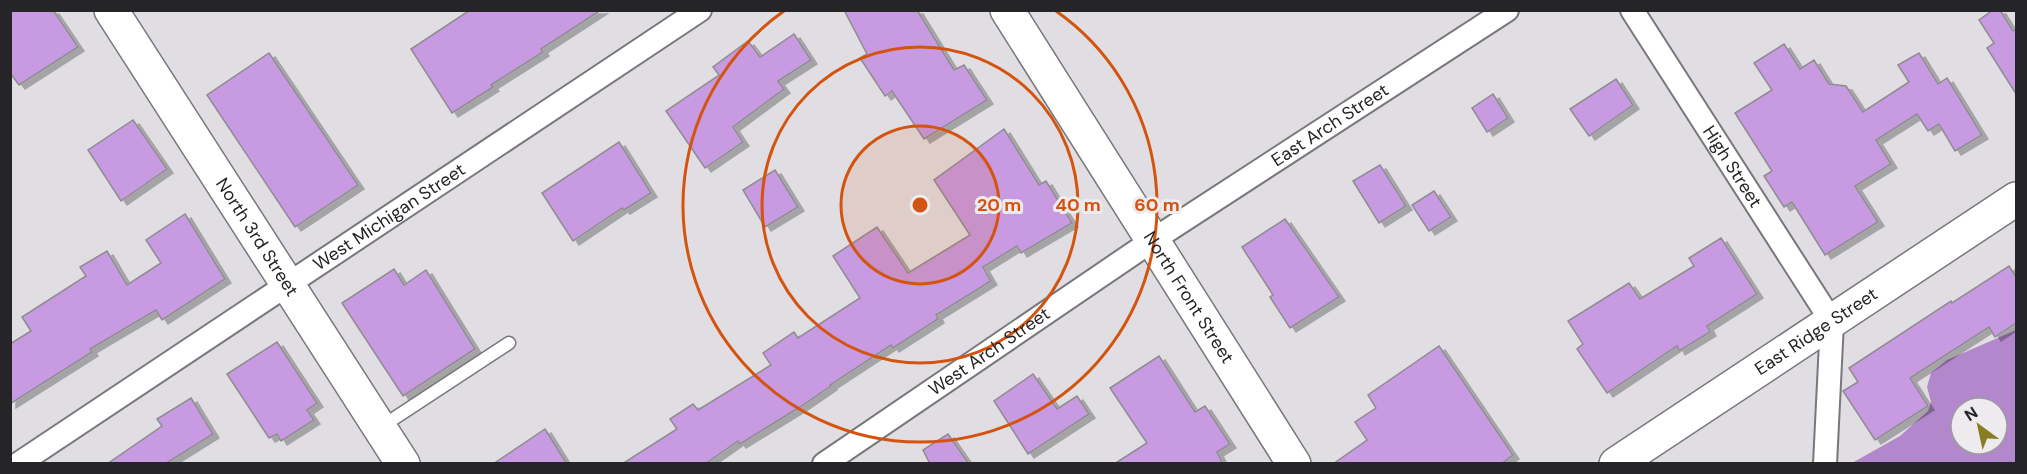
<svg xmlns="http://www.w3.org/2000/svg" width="2027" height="474" viewBox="0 0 2027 474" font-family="'DM Sans',sans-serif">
	<defs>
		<filter id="shadow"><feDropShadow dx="6" dy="4" stdDeviation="0" flood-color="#0004"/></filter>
	</defs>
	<rect width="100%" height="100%" fill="#e0dee2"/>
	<path fill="#b387cc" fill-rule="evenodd" d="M2016 330V463H1852L1900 436 1928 411 1931 402 1927 387 1931 373 1947 360ZM1961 408H1997V444H1961Z"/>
	<g fill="#c79ae1" stroke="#8e8c90" stroke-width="1.5" filter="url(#shadow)">
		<polygon points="10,10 53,10 78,47 19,85 10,73"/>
		<polygon points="470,10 601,10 541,49 543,52 491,85 493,87 452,113 411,49"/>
		<polygon points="844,10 917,10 954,70 964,65 987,100 924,139 892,91 885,96 860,58 867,54"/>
		<polygon points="1993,10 2000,10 2013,31 2016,29 2016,94 1987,48 1994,43 1979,20"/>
		<polygon points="794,34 811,60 778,81 784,89 733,127 743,142 705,168 666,111 719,75 713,67 748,41 760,57"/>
		<polygon points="1784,44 1800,69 1814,60 1829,84 1846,86 1863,112 1909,82 1898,65 1919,53 1938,84 1947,78 1982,135 1955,151 1939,124 1928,131 1917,114 1876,140 1891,164 1855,186 1878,222 1825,255 1792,202 1784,207 1764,176 1772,171 1735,113 1772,90 1754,63"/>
		<polygon points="269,53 358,185 295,227 207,95"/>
		<polygon points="1616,79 1633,105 1589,136 1570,109"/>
		<polygon points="1493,94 1508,118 1487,132 1472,108"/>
		<polygon points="133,120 167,169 121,201 88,150"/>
		<polygon points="1004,129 1039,185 1046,181 1072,223 1021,253 1017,246 983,267 991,281 936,315 938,319 893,348 891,345 830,385 831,386 800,407 740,444 738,441 705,464 622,464 677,429 670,419 693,404 698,410 771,365 763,353 794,332 798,338 860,298 833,256 877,227 908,273 970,235 934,180"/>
		<polygon points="619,142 651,193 624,210 622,208 573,241 542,193"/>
		<polygon points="1380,165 1406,206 1379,223 1353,181"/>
		<polygon points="775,170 798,207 765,227 743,190"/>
		<polygon points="1434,191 1451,217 1429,231 1412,205"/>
		<polygon points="185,214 225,279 162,320 156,310 90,349 92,352 10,404 10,344 31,331 22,317 86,276 80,267 107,251 127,285 161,263 146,240"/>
		<polygon points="1285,219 1339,297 1290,328 1270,297 1273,295 1242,247"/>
		<polygon points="1721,238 1757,294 1707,326 1710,332 1679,351 1677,346 1607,393 1577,349 1583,344 1568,321 1629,283 1640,299 1694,266 1689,258"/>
		<polygon points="2009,266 2016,277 2016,323 1995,337 1989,327 1910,378 1928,406 1875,440 1843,391 1858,382 1849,368 1951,301 1952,303"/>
		<polygon points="394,269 404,285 426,270 475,349 403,396 342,303"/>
		<polygon points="277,342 317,403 307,410 314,420 281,441 277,434 269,438 227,374"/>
		<polygon points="1439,346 1513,455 1501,464 1333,464 1367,440 1355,422 1376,408 1368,395"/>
		<polygon points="1159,356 1195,412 1205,406 1230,444 1217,452 1223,464 1114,464 1147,443 1110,388"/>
		<polygon points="1033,374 1057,409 1077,396 1089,414 1028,454 994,401"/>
		<polygon points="191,398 213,434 165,464 107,464 162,426 157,419"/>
		<polygon points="545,429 567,464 493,464"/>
		<polygon points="948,434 969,464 930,464 923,450"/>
	</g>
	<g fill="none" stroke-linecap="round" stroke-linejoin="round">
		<g stroke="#79777b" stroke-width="15">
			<polyline id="lane" points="381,427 509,343"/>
		</g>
		<g stroke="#79777b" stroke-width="26">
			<g id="street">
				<path id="s1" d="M1632 10 1832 322 1825 464"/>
				<path id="s2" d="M18 464 700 10"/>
				<path id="s3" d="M824 464 1153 240 1507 10"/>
			</g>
		</g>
		<g stroke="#79777b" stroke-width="36">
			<g id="secondary">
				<path id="s4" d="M111 10 403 464"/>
				<path id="s5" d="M1007 10 1294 464"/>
				<path id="s6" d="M1616 464 2016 199"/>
			</g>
		</g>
		<use href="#lane" stroke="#fff" stroke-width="12"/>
		<use href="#street" stroke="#fff" stroke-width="22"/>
		<use href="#secondary" stroke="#fff" stroke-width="33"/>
	</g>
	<circle cx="920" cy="205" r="79" fill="#d4540f" fill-opacity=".12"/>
	<g fill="none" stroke="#d4540f" stroke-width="3">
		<circle cx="920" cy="205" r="79"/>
		<circle cx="920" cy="205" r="158"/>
		<path d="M1056 11A237 237 0 1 1 784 11"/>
	</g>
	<g text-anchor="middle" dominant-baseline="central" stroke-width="6" stroke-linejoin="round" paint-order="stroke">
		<g font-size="18" fill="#252426" stroke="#eeebef">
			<text stroke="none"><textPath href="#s3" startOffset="609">East Arch Street</textPath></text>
			<text stroke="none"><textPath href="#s1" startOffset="186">High Street</textPath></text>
			<text stroke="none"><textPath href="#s2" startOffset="446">West Michigan Street</textPath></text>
			<text stroke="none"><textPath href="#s4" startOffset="270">North 3rd Street</textPath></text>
			<text stroke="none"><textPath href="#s5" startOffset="340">North Front Street</textPath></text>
			<text stroke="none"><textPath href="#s6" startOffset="240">East Ridge Street</textPath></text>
			<text stroke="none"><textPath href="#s3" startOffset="200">West Arch Street</textPath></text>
		</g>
	</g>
	<circle cx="920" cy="205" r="9" fill="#d4540f" stroke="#eeebef" stroke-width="3"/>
	<g font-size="18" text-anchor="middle" font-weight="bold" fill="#d4540f" stroke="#eeebef" stroke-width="6" stroke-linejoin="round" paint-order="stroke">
		<text x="999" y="211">20 m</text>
		<text x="1078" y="211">40 m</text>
		<text x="1157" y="211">60 m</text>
	</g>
	<rect width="2027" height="474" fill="none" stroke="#252426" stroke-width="24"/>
	<g transform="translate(1979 426) rotate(327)"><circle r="28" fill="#eeebef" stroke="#9e9b9f" stroke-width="1.5"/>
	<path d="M0-4.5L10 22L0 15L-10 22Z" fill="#877d23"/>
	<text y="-9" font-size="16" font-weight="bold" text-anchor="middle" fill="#252426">N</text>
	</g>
</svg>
